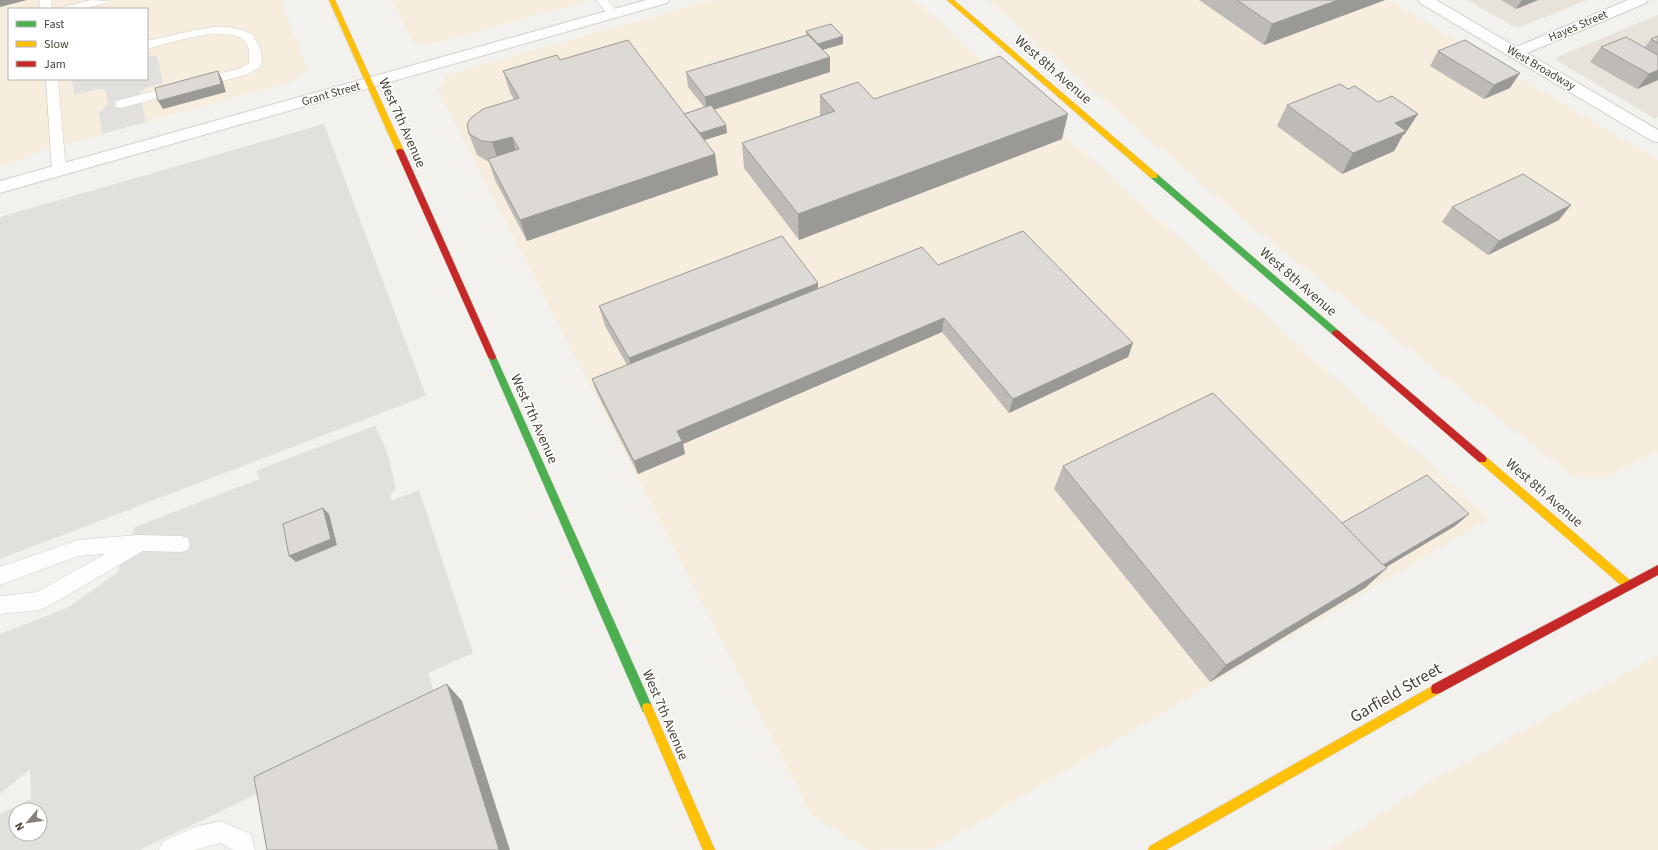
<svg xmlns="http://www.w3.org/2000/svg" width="1658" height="850" viewBox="0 0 1658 850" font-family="'Source Sans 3',sans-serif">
	<rect width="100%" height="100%" fill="#f3f1ed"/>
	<g fill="#e7e3da">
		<polygon points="1467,0 1587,0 1520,27 1511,25"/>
		<polygon points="1658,15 1658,117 1655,119 1556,60 1557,57"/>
	</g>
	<g fill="#f6eddf" fill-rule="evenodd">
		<path d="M0 0H281L307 68 291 82 37 152 27 158 0 166ZM9 9H147V79H9Z"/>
		<polygon points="391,0 592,0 428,45 413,42"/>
		<polygon points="711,0 915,0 1490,518 934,849 869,850 812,816 437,89 444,82 446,75"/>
		<polygon points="987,0 1389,0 1658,160 1658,452 1605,478 1575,478 1247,223"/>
		<polygon points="1658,655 1658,850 1328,850 1421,787"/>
	</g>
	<g fill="#e2e0dc" fill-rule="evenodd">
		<polygon points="157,55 163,83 145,88 140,93 146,122 102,134 99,113 108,104 106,90 98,89 74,95 72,79 147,79 147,57"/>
		<polygon points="324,124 426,396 0,559 0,217"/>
		<path d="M375 426 387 452 396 488 390 496 391 501 419 490 473 653 428 673 438 707 140 850H0V814L31 799 30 769 0 794V634L67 608 117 573 135 527 259 479 257 470ZM16 810H40V834H16Z"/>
	</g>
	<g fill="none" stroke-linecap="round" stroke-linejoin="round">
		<g stroke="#d1cfca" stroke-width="1">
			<g id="lane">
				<polygon points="39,0 51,0 52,9 40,9"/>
				<polygon points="91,0 108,1 106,3 82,9 61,9 63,7"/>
				<polygon points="596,0 608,0 619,14 617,16 609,16"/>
				<path d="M214 27C226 27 238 27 249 33 257 37 266 58 260 66 257 69 253 71 249 74L121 108 116 107 115 104 116 101 241 68 249 63C249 58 250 52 248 47 240 19 166 44 147 49V41L195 30Z"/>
				<polygon points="46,79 58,79 66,171 64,174 54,174 52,171"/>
				<polygon points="137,535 181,536 188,538 190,544 188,550 181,552 143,551 47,607 40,610 0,614 0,596 37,592 105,554 78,556 0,585 0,567 78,540"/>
				<polygon points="220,821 251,834 255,850 233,850 220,843 195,850 159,850 162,842 195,827"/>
			</g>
		</g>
		<g stroke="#d1cfca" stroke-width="2">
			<g id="street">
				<polygon points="646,0 669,0 667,3 0,193 0,181"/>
				<polygon points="1418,0 1436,0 1516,47 1628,0 1648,0 1646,3 1527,53 1658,130 1658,142 1652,141 1420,3"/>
			</g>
		</g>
		<g stroke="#d3cec3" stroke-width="1">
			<g id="fast">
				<polygon points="1151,174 1157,174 1339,331 1340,333 1339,335 1333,335 1151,178"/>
				<polygon points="492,354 496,357 651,704 652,708 651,712 647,713 643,712 488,357"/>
			</g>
		</g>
		<g stroke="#d3cec3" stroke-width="1">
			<g id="slow">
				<polygon points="329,0 335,0 404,151 402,153 398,153 396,151"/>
				<polygon points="947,0 954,0 1157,174 1157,178 1151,178"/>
				<polygon points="1482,455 1485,456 1632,582 1633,585 1632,588 1628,590 1624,588 1479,462 1477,459 1479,456"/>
				<polygon points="1436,684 1440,685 1441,689 1440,693 1166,850 1148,850 1150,846"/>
				<polygon points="647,703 651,704 715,850 703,850 642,708 643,704"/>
			</g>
		</g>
		<g stroke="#d3cec3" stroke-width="1">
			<g id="jam">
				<polygon points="398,149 402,149 404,151 496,357 495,359 492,360 488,357 396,151"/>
				<polygon points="1336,330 1339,331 1485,456 1487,459 1485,462 1479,462 1333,335 1332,333 1333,331"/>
				<polygon points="1658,565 1658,575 1440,693 1436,694 1432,693 1431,689 1432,685"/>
			</g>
		</g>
		<use href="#lane" fill="#fdfdfc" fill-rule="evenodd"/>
		<use href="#street" fill="#fdfdfc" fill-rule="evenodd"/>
		<use href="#fast" fill="#4caf50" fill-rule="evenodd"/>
		<use href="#slow" fill="#ffc107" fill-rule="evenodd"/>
		<use href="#jam" fill="#c62828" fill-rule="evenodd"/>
	</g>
	<g fill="#bebbb7">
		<polygon points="1199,0 1385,0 1264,45"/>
		<polygon points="1501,0 1538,0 1516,9"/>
		<polygon points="806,31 843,44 823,50 830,72 714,109 726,125 727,133 705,140 718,175 527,241 495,180 489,162 477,155 469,134 514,100 510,92 503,71 560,60 684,114 704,107 688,87 686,72 806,35"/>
		<polygon points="1658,36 1658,80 1637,89 1590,62 1601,47 1645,47 1651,39"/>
		<polygon points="1438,51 1510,88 1484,99 1430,66"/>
		<polygon points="820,95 1062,139 799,240 744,168 742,143 820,116"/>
		<polygon points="1287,105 1405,134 1403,135 1394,151 1342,174 1277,126"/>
		<polygon points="1452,207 1559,220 1488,255 1442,222"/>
		<polygon points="938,265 1133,343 1128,357 1009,413 942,332 683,444 685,454 638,474 597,393 592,379 627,365 605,326 599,306 818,289"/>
		<polygon points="1063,466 1342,523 1469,514 1455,526 1386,567 1365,588 1210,682 1054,489"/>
	</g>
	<g fill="#9b9995">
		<polygon points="0,0 27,0 0,7"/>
		<polygon points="1338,0 1385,0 1264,45 1272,24"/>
		<polygon points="1522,0 1538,0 1516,9"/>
		<polygon points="843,36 843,44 818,51 818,44"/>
		<polygon points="830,57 830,72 707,112 705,97"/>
		<polygon points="1658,70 1658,80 1637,89 1649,74"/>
		<polygon points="218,71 222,79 226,92 163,109 158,101"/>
		<polygon points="1520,73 1510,88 1484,99 1494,85"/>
		<polygon points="1068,114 1062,139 799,240 798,214"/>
		<polygon points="1418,114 1405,134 1403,135 1394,151 1342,174 1353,153 1395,123"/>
		<polygon points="726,125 727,133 694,143 693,136"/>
		<polygon points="512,137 518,158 499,163 492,142"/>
		<polygon points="715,154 718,175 527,241 520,220"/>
		<polygon points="1571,205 1559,220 1488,255 1499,241"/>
		<polygon points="818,283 818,303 634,377 629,358"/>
		<polygon points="944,318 942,332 683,444 685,454 638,474 634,461 677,431"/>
		<polygon points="1133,343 1128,357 1009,413 1013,399"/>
		<polygon points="323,508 329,514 337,545 296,562 289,556"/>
		<polygon points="1469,514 1455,526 1368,578 1381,566"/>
		<polygon points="1387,568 1365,588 1210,682 1226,665"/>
		<polygon points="447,684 462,701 510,850 499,850"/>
	</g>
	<g fill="#dddad5" stroke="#9b9995">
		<polygon points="1237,0 1338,0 1272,24"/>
		<polygon points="831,24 843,36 818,44 806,31"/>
		<polygon points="808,35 830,57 705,97 686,72"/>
		<polygon points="1658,36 1658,43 1651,39"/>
		<polygon points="1626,37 1658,55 1658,70 1649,74 1601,47"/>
		<polygon points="628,40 715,154 520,220 488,159 519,149 512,137 492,142 482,141 469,134 467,124 471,118 483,109 519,98 503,71 557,55 560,60"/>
		<polygon points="1465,40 1520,73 1494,85 1438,51"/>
		<polygon points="1000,56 1068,114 798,214 742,143 835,111 820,95 858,82 874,99"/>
		<polygon points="218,71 221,84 158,101 155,88"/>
		<polygon points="1340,84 1348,89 1355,86 1378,102 1392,96 1418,114 1395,123 1406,131 1353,153 1287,105"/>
		<polygon points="711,105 726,125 700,133 684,114"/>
		<polygon points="1523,174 1571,205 1499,241 1452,207"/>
		<polygon points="1023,231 1133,343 1013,399 944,318 677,431 682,441 634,461 592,379 922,247 938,265"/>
		<polygon points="782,236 818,283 629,358 599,306"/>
		<polygon points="1213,393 1387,568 1226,665 1063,466"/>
		<polygon points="1427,475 1469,514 1383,565 1342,523"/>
		<polygon points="323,508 331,539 289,556 283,524"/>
		<polygon points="447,684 499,850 267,850 254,777"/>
	</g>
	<g text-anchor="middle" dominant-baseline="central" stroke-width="3" stroke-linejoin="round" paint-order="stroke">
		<g font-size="12" fill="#4b4337" stroke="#fff">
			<text transform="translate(1578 26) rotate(-23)">Hayes Street</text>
			<text transform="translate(1541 68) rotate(30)">West Broadway</text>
			<text transform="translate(331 94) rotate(-16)">Grant Street</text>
		</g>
		<g font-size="14" fill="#4b4337" stroke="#fff">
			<text transform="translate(1053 70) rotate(41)">West 8th Avenue</text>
			<text transform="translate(402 123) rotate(66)">West 7th Avenue</text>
			<text transform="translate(1298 282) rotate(41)">West 8th Avenue</text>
			<text transform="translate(534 419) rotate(66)">West 7th Avenue</text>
			<text transform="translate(1544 493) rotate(41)">West 8th Avenue</text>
			<text transform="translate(665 715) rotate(67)">West 7th Avenue</text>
		</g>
		<g font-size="17" fill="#4b4337" stroke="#fff">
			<text transform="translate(1396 693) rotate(-30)">Garfield Street</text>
		</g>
	</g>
	<rect x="8" y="8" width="140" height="72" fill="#ffffff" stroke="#b7b4af"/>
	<rect x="16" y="21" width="20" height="6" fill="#4caf50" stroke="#b7b4af"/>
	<text x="44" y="28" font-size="12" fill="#4b4337">Fast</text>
	<rect x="16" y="41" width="20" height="6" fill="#ffc107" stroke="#b7b4af"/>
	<text x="44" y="48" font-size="12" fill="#4b4337">Slow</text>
	<rect x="16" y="61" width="20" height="6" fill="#c62828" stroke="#b7b4af"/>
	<text x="44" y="68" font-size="12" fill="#4b4337">Jam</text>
	<g transform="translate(28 822) rotate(241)"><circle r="19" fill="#ffffff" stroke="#b7b4af"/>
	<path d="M0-3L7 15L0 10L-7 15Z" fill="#868077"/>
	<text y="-6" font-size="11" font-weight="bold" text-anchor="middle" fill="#4b4337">N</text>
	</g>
</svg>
